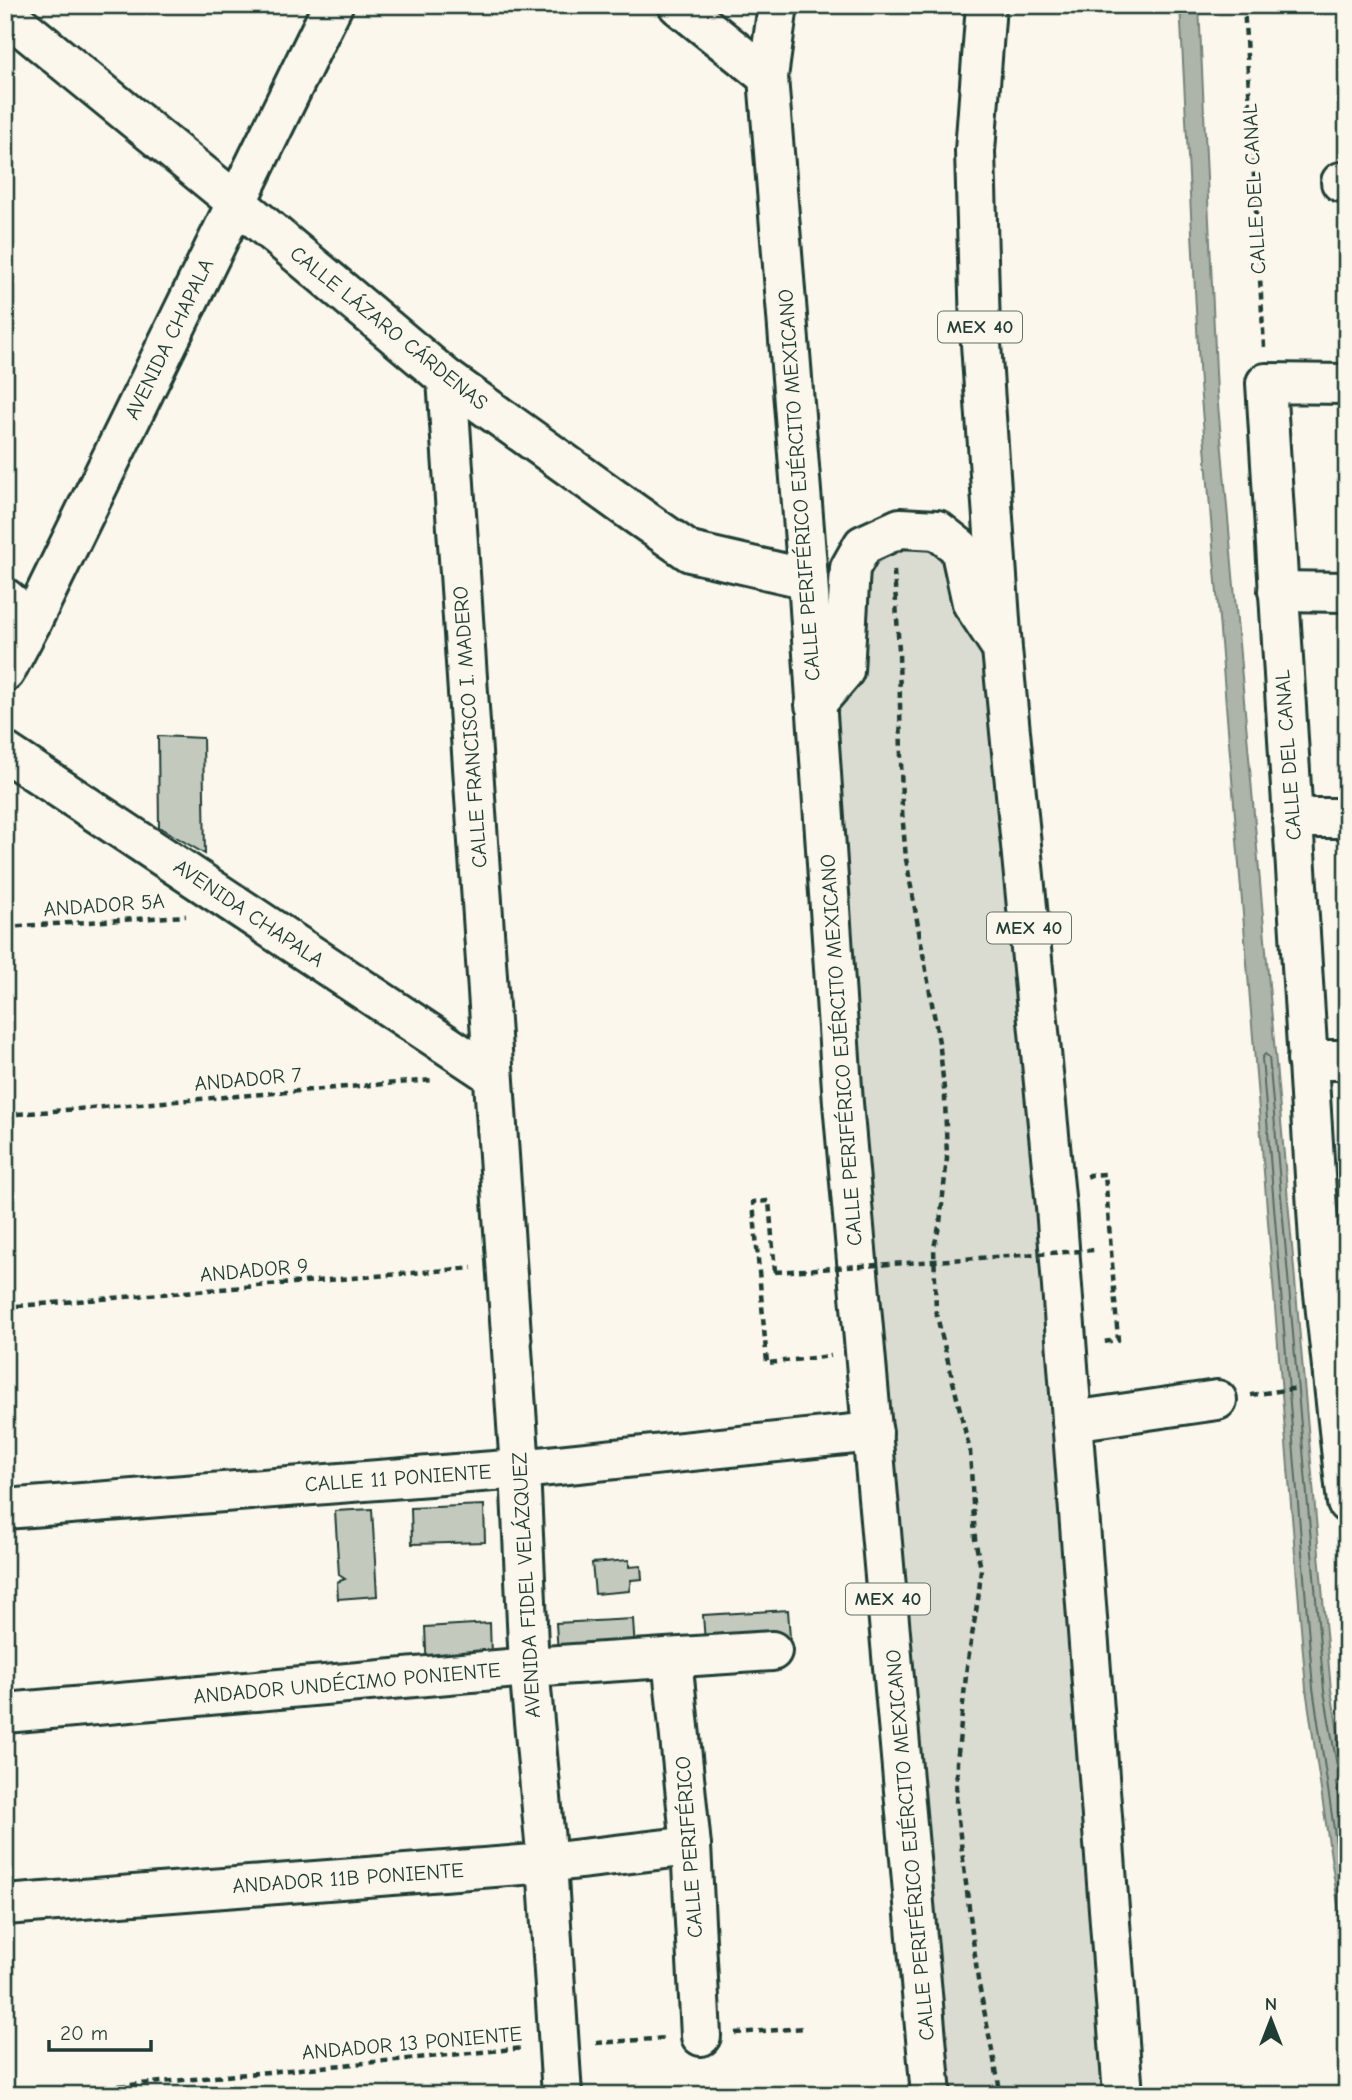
<svg xmlns="http://www.w3.org/2000/svg" width="1352" height="2100" viewBox="0 0 1352 2100" font-family="'Comic Neue',sans-serif">
	<rect width="100%" height="100%" fill="#fbf7ec"/>
	<filter id="ink" filterUnits="userSpaceOnUse"><feTurbulence type="fractalNoise" baseFrequency=".0143" numOctaves="2"/><feDisplacementMap in="SourceGraphic" scale="14" xChannelSelector="R" yChannelSelector="G"/><feConvolveMatrix kernelMatrix="1 2 1 2 8 2 1 2 1" color-interpolation-filters="sRGB"/></filter>
	<g filter="url(#ink)">
		<polygon fill="#dbdcd1" stroke="#7d8c82" stroke-width="2" points="905,548 929,549 952,569 993,654 1114,2095 934,2095 825,711 864,578 876,555"/>
		<polygon fill="#adb4aa" stroke="#74847b" stroke-width="2" points="1180,5 1199,5 1217,393 1331,1690 1347,1784 1347,1965 1306,1689 1200,385"/>
		<g fill="none" stroke-linecap="round" stroke-linejoin="round">
			<g stroke="#586d63" stroke-width="2">
				<polyline points="1347,1772 1340,1770 1337,1766 1324,1691 1269,1057 1265,1054 1262,1058 1313,1688 1347,1917"/>
				<polyline points="1347,1780 1338,1780 1336,1783 1347,1857"/>
			</g>
		</g>
		<g fill="#c4c9be" stroke="#1f3d34" stroke-width="2">
			<polygon points="158,736 203,738 205,854 159,827"/>
			<polygon points="484,1505 485,1542 412,1544 411,1508"/>
			<polygon points="372,1509 377,1596 338,1599 337,1582 345,1579 339,1575 335,1511"/>
			<polygon points="629,1560 629,1567 641,1566 642,1579 631,1580 629,1591 595,1594 592,1563"/>
			<polygon points="788,1610 790,1638 705,1642 703,1615"/>
			<polygon points="633,1619 635,1650 558,1654 556,1623"/>
			<polygon points="490,1623 491,1656 427,1673 425,1627"/>
		</g>
		<g fill="none" stroke-linecap="round" stroke-linejoin="round">
			<g stroke="#1f3d34" stroke-width="44">
				<g id="minor">
					<polyline points="678,5 768,77"/>
					<polyline points="5,13 236,202 447,379 634,513 690,552 808,579"/>
					<polyline points="1341,182 1347,182"/>
					<polyline points="447,379 520,1469 529,1667 547,1863 562,2095"/>
					<polyline points="1347,384 1266,383 1320,1257 1347,1503"/>
					<polyline points="1278,591 1347,592"/>
					<polyline points="5,598 32,621"/>
					<polyline points="5,672 32,621 333,5"/>
					<polyline points="5,752 492,1075"/>
					<polyline points="1292,818 1347,818"/>
					<polyline points="1307,1060 1347,1060"/>
					<polyline points="1072,1421 1217,1400"/>
					<polyline points="5,1509 520,1469 873,1432"/>
					<polyline points="672,1658 691,1846 701,2036"/>
					<polyline points="5,1713 529,1667 772,1651"/>
					<polyline points="5,1905 547,1863 691,1846"/>
				</g>
			</g>
			<g stroke="#1f3d34" stroke-width="44">
				<g id="highway">
					<polyline points="778,5 768,77 808,579 843,1103 931,2095"/>
					<polyline points="986,5 975,151 980,329 1002,649 1056,1207 1123,2095"/>
					<polyline points="815,705 844,671 850,568 863,545 900,528 937,530 960,548 972,603 1001,647"/>
				</g>
			</g>
			<g stroke="#1f3d34" stroke-width="4.5" stroke-dasharray="7 5" stroke-linecap="butt">
				<polyline points="1244,5 1264,347"/>
				<polyline points="894,571 899,650 902,811 906,859 940,1048 945,1099 947,1158 940,1223 934,1247 936,1312 970,1451 975,1539 981,1569 979,1593 967,1666 957,1762 956,1803 978,1980 1001,2095"/>
				<polyline points="5,927 186,916"/>
				<polyline points="5,1115 433,1080"/>
				<polyline points="1090,1178 1089,1175 1105,1174 1118,1340 1102,1342"/>
				<polyline points="775,1272 769,1201 753,1202 767,1363 831,1356"/>
				<polyline points="5,1307 472,1268"/>
				<polyline points="1251,1395 1298,1388"/>
				<polyline points="735,2033 804,2028"/>
				<polyline points="596,2043 667,2038"/>
				<polyline points="23,2095 524,2048"/>
			</g>
			<use href="#minor" stroke="#fbf7ec" stroke-width="38"/>
			<use href="#highway" stroke="#fbf7ec" stroke-width="38"/>
			<polyline stroke="#1f3d34" stroke-width="4.5" stroke-dasharray="7 5" stroke-linecap="butt" points="775,1272 1095,1250"/>
		</g>
	</g>
	<g text-anchor="middle" dominant-baseline="central" stroke-width="7" stroke-linejoin="round" paint-order="stroke">
		<g fill="#fbf7ec" stroke="#61756b" stroke-width="2">
			<rect x="938" y="311.5" width="84" height="31" rx="5"/>
			<rect x="987" y="912.5" width="84" height="31" rx="5"/>
			<rect x="846" y="1583.5" width="84" height="31" rx="5"/>
		</g>
		<g font-size="19" font-weight="bold" fill="#1f3d34">
			<text x="980" y="327">MEX 40</text>
			<text x="1029" y="928">MEX 40</text>
			<text x="888" y="1599">MEX 40</text>
		</g>
		<g font-size="21" fill="#1f3d34" stroke="#fbf7ec">
			<text transform="translate(1254 189) rotate(-93)">CALLE DEL CANAL</text>
			<text transform="translate(389 328) rotate(39)">CALLE LÁZARO CÁRDENAS</text>
			<text transform="translate(169 339) rotate(-64)">AVENIDA CHAPALA</text>
			<text transform="translate(799 485) rotate(-94)">CALLE PERIFÉRICO EJÉRCITO MEXICANO</text>
			<text transform="translate(470 727) rotate(-94)">CALLE FRANCISCO I. MADERO</text>
			<text transform="translate(1288 755) rotate(-94)">CALLE DEL CANAL</text>
			<text transform="translate(104 905) rotate(-4)">ANDADOR 5A</text>
			<text transform="translate(249 913) rotate(34)">AVENIDA CHAPALA</text>
			<text transform="translate(841 1050) rotate(-94)">CALLE PERIFÉRICO EJÉRCITO MEXICANO</text>
			<text transform="translate(248 1079) rotate(-5)">ANDADOR 7</text>
			<text transform="translate(254 1270) rotate(-5)">ANDADOR 9</text>
			<text transform="translate(398 1478) rotate(-4)">CALLE 11 PONIENTE</text>
			<text transform="translate(526 1585) rotate(-93)">AVENIDA FIDEL VELÁZQUEZ</text>
			<text transform="translate(347 1683) rotate(-5)">ANDADOR UNDÉCIMO PONIENTE</text>
			<text transform="translate(910 1845) rotate(-95)">CALLE PERIFÉRICO EJÉRCITO MEXICANO</text>
			<text transform="translate(689 1847) rotate(-94)">CALLE PERIFÉRICO</text>
			<text transform="translate(348 1878) rotate(-4)">ANDADOR 11B PONIENTE</text>
			<text transform="translate(412 2043) rotate(-5)">ANDADOR 13 PONIENTE</text>
		</g>
	</g>
	<rect width="1352" height="2100" fill="none" stroke="#fbf7ec" stroke-width="28"/>
	<rect x="14" y="14" width="1324" height="2072" fill="none" stroke="#1f3d34" stroke-width="2.5" filter="url(#ink)"/>
	<g transform="translate(1271 2020)" stroke="#fbf7ec" stroke-width="5" paint-order="stroke">
	<path d="M0-5L12 26L0 18L-12 26Z" fill="#1f3d34"/>
	<text y="-10" font-size="19" font-weight="bold" text-anchor="middle" fill="#1f3d34">N</text>
	</g>
	<path d="M49 2040v10h102v-10" fill="none" stroke="#1f3d34" stroke-width="3.5"/>
	<text x="60" y="2040" font-size="21" fill="#1f3d34" stroke="#fbf7ec" stroke-width="5" paint-order="stroke">20 m</text>
</svg>
